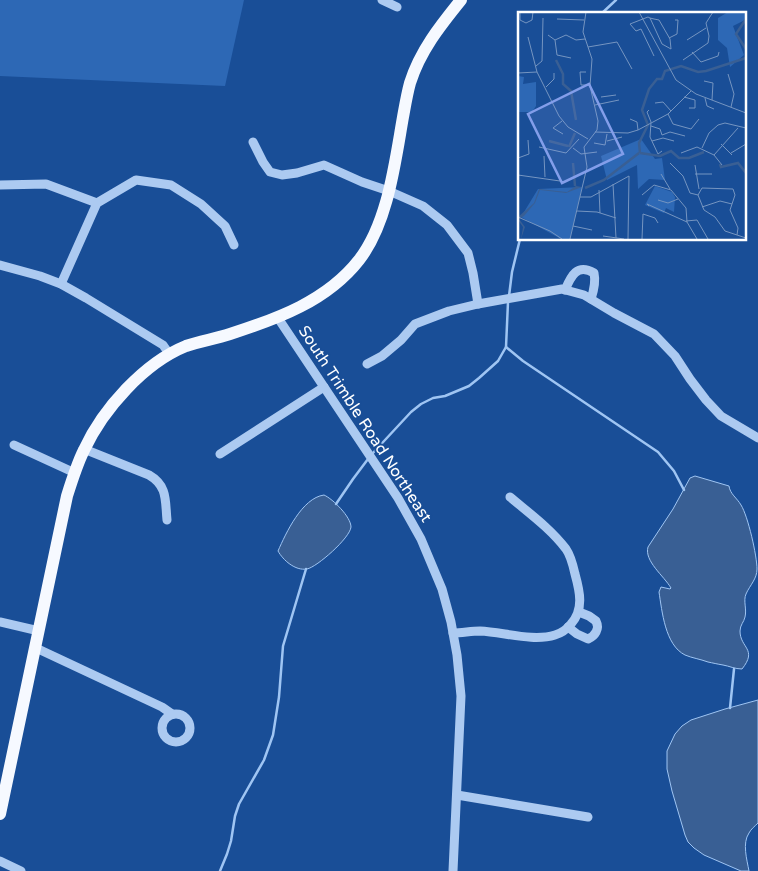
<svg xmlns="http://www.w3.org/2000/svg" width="758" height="871" viewBox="0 0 758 871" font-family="'Varela Round',sans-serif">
	<rect width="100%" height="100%" fill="#194e97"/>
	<polygon fill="#2d68b5" points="0,0 244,0 225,86 0,76"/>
	<g fill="#395f94" stroke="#9fc5f3">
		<path d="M695 476 729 486C730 494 737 498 741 505 748 516 757 556 757 569 757 579 750 585 746 594 743 601 747 609 745 617 744 622 740 625 740 631 740 648 758 649 742 669 735 669 729 666 723 665 717 664 713 663 708 662 700 659 692 658 685 655 665 645 662 611 659 592L661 587 670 589 671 588C664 576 644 561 648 547L673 509 690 478Z"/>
		<path d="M324 495C333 499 351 517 351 527 350 538 317 567 307 569 295 571 283 560 278 551 286 533 302 498 324 495Z"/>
		<path d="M758 700V823C755 826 751 829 749 833 742 843 747 860 749 871H741L704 855 694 848 688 842 685 835 672 791 667 769V751L675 734 682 726 691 720 725 709Z"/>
	</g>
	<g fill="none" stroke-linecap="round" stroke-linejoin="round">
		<g stroke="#9fc5f3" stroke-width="2.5">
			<polyline points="601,14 616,0"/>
			<polyline points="509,296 512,272 520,239"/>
			<polyline points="506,347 523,361 658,452 674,471 684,490"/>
			<polyline points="372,454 411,412 421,404 433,398 445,396 469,386 479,378 498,361 506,347 508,302"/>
			<polyline points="336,504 353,479 368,459"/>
			<polyline points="730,708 734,669"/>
			<polyline points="220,871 227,854 231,841 235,816 239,804 264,760 273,735 279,697 283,646 306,569"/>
		</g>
		<g stroke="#accaf1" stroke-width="9">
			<polyline points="382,0 397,7"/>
			<polyline points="253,142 263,162 270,172 282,175 297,173 324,165 362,182 389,191 423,206 447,225 468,253 473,273 478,304"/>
			<polyline points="0,185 46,184 97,203"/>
			<polyline points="0,265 40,276 61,284 86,298 163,345 170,355"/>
			<polyline points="61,284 97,203 136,180 171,185 201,204 225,226 234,245"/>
			<path d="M565 290C571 276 577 263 594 273 596 282 594 290 591 299"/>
			<polyline points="278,318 398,498 421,539 442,589 451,622 457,655 461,696 453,871"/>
			<polyline points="367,364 382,356 401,340 415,324 449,311 478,304 562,289 584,295 614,313 654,334 675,356 690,379 706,400 721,416 758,438"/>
			<polyline points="14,445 75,473"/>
			<path d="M84 449 149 475C168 486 165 501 167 520"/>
			<polyline points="220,454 324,387"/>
			<polyline points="0,622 39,631"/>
			<path d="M568 627 577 634 588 639C595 636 600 629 596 621L589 616 579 612"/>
			<path d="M453 633C462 633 471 631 480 631 503 632 533 642 555 635 562 633 567 629 571 624 584 609 580 592 575 574 573 565 571 556 566 549 551 529 529 513 510 497"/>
			<polyline points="36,648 162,707 172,714"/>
			<circle cx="176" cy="728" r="14"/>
			<polyline points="457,795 588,817"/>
			<polyline points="0,861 21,871"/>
		</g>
		<path stroke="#f6f9ff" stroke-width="12" d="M0 814 67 496C72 480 77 464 84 450 103 409 144 363 186 346 200 341 215 339 230 334 277 319 327 301 359 260 388 223 395 162 403 117 405 106 407 94 410 83 420 51 440 26 461 0"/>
	</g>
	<g text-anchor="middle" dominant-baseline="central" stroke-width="4" stroke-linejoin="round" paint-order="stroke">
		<g font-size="16" fill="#fff" stroke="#194e97">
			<text transform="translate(365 424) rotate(57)">South Trimble Road Northeast</text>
		</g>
	</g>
	<g transform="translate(518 12)">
		<rect width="228" height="228" fill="#194e97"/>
		<path d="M210 0H228L227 8 215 14 226 43 212 55 209 36 200 28V6ZM0 64 6 65 5 72 18 70V94L14 100H0ZM123 127 137 147 144 146 147 168 131 167 120 177 119 153 89 168 83 144ZM137 174 154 180 157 185 156 200 148 196 146 201 127 193ZM64 175 52 227H43L3 205 20 177Z" fill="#2d68b5"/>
		<path d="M58 174 64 175 48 181 22 178 17 191 6 204 1 207 7 215 3 227 5 215 0 208V205L16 191 21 177 49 180Z" fill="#395f94"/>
		<path fill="none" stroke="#395f94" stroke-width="2.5" d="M228 7 218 22 228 37M38 48 45 62V72L53 79 58 108M31 129 50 134M51 135 57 121M122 141 121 131 130 113 124 98 131 77 139 67H144L147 59 163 54 180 60 188 59 228 46M122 141 142 144 153 139 161 146H171L186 140M55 151 57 174M202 152 203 155 220 151 228 161M67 176 86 168 121 141"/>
		<path fill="none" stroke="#7595c1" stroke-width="1" d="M2 0V8L8 11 14 8 15 0M121 0 158 68 178 82 228 101M132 6 144 32 153 37 152 27 141 8 136 7 132 6 130 5 112 12 118 19 123 17 136 44M39 7 66 8M30 23 37 28 48 23 58 28 67 27M10 25 19 60 41 104 50 115 70 127M151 26 159 22 160 8H157M37 28 39 43 53 46M169 28 188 16M70 35 99 30 114 57M174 40 183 50 200 44 201 40M165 48 190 31 191 24 188 11 195 0M18 54 24 49 25 6M68 60H62L63 73H72M0 61 19 60M210 62 216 82 213 95M186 69 195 71 194 88M28 75 36 67V61M83 85 98 83M166 85 177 88V96H171M187 86 189 94 196 97M137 91 145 90 153 99M77 93 101 88M131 98 129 100 133 110 132 125 140 142 144 139M150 102 155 112 173 117 181 107M112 107 119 110 120 118M44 109 35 116 45 122M133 114 142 117 144 123 152 120 167 124M77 120 110 121 120 118 150 102 173 79M89 129 104 125M134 129 145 126 156 129M76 131 87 133 89 122M203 132 214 143M21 135 48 141 61 127M55 136 63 142 79 140M184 136 191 121 200 113 207 111 228 116M163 141 179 135 196 143 204 153M213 141 228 132M196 143 220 116M26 144 27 165M0 146 11 142 10 128M152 151 165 164 172 181 180 183M177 153 181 177M143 162 152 177M177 162H194M0 163 42 169M95 172 98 226M81 178 82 201M124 183 136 173 153 178 168 196 169 210 179 227M180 183 184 176 215 177 217 183 212 198 220 216 219 223M180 183 186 198 197 205 207 219 228 226M62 185H73L111 164 110 227M140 188 150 191 160 187M131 194 129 192 169 210M184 195 202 189 214 192M59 199 79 200 98 206M0 205 32 219 44 227M168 209 179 208 190 227M55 214 74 218M85 224 106 227M52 227 69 155 66 135 79 118 80 109 72 74 74 47 65 20 68 0M124 227 125 202 137 206 140 211"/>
		<path fill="#839eea" fill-opacity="0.15" stroke="#839eea" stroke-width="2.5" d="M71 72 105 142 44 171 10 102Z"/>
		<rect width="228" height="228" fill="none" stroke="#fff" stroke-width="2.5"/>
	</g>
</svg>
